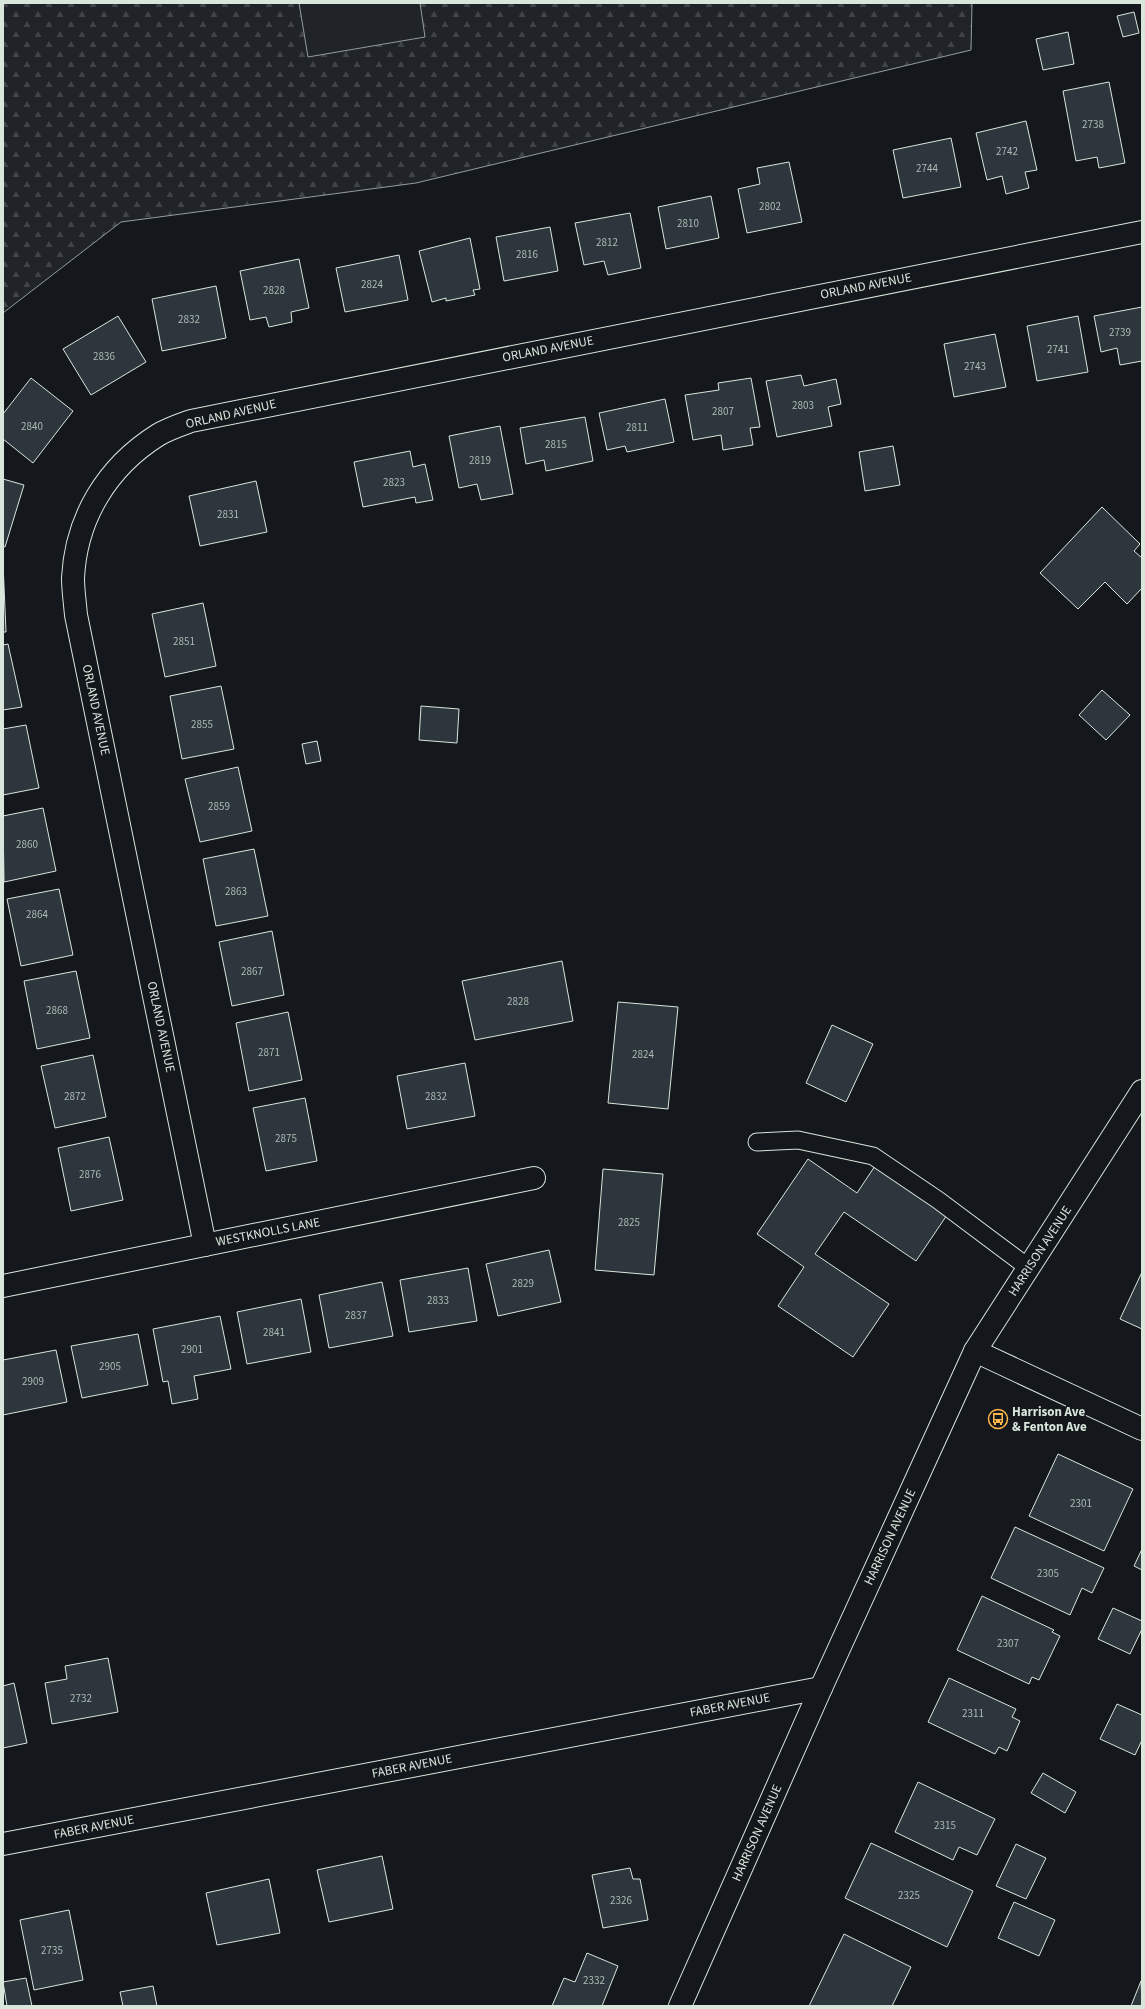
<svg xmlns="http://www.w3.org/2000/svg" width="1145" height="2009" viewBox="0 0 1145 2009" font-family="'Source Sans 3',sans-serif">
	<defs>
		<pattern id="forest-firs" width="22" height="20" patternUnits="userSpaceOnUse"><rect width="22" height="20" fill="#202428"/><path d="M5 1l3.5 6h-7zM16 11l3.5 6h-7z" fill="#404447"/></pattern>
	</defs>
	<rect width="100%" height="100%" fill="#14181c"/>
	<polygon fill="url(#forest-firs)" stroke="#939e99" points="3,3 972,3 971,50 416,183 121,222 3,313"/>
	<polygon fill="#202428" stroke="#939e99" points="299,3 420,3 425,37 308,57"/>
	<g fill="#2c363c" stroke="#d8e6dc">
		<polygon points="1134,12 1139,33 1123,37 1117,16"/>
		<polygon points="1068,32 1074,64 1043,70 1036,39"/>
		<polygon points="1109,82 1125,163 1099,168 1097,157 1076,161 1063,91"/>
		<polygon points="1026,121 1037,170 1025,172 1029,188 1006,194 1002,176 987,180 976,133"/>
		<polygon points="951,138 961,187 903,198 893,150"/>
		<polygon points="789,162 802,222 747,233 738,189 760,184 757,168"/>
		<polygon points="711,196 719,238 666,249 658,207"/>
		<polygon points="630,213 641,268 608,275 604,261 584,265 575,223"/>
		<polygon points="550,227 558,271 504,281 496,237"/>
		<polygon points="470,238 480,289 473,290 475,295 446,301 446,298 432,302 419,251"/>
		<polygon points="399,255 408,300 345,312 336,268"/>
		<polygon points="299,259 309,308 291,312 292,322 269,327 266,317 250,320 240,271"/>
		<polygon points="216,286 226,338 162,351 152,299"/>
		<polygon points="1142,307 1142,361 1120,365 1117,348 1101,352 1094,316"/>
		<polygon points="118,316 146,362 91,395 63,349"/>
		<polygon points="1078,316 1088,372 1037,381 1027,326"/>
		<polygon points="995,334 1006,387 954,397 944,344"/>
		<polygon points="801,375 804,386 836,379 841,404 828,407 832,426 777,437 766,381"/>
		<polygon points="31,378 73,411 33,463 3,439 3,414"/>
		<polygon points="751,378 760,427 750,428 753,445 723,450 721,435 693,440 685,395 719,390 718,383"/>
		<polygon points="665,399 674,442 627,452 625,446 607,450 599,413"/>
		<polygon points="585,417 593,461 546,471 544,460 526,464 520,428"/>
		<polygon points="500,426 513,494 481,500 477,484 459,488 449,436"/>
		<polygon points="893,446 900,485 865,491 859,452"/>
		<polygon points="410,451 413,467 425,464 433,500 416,503 415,497 363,507 354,462"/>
		<polygon points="3,479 24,485 5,547 3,546"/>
		<polygon points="256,481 267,532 200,546 189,496"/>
		<polygon points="1102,507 1140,544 1134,551 1142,558 1142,588 1127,604 1105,582 1078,609 1040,573"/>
		<polygon points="3,563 6,632 3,632"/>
		<polygon points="203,603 216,666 165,677 152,614"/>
		<polygon points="8,644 22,707 3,710 3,645"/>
		<polygon points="221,686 234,749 182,759 170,696"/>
		<polygon points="1102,690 1130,715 1106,740 1079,715"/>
		<polygon points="421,706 459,709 457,743 419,740"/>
		<polygon points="26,725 39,788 3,795 3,729"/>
		<polygon points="317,741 321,761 306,764 302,744"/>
		<polygon points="238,767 252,831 200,842 185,779"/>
		<polygon points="43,808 56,871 4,882 3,816"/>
		<polygon points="254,849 268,916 216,926 203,859"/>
		<polygon points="59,889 73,955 21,966 7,899"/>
		<polygon points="272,931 284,995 232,1006 219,942"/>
		<polygon points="562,961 573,1021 475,1040 462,981"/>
		<polygon points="76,971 90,1038 37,1049 24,981"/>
		<polygon points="618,1002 678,1007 668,1109 608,1103"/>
		<polygon points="288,1012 302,1080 249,1091 236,1023"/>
		<polygon points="832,1025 873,1044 846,1102 806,1083"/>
		<polygon points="93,1055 106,1117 55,1128 41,1066"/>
		<polygon points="465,1063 475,1116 407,1129 397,1076"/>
		<polygon points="305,1098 317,1161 266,1171 253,1108"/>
		<polygon points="109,1137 123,1200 71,1211 58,1148"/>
		<polygon points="808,1159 857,1193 877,1163 949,1212 916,1261 844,1212 815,1254 889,1304 853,1357 778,1306 804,1267 757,1234"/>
		<polygon points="603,1169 663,1174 654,1275 595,1270"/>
		<polygon points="549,1250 561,1302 498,1316 486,1264"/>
		<polygon points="468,1268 477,1321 409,1332 400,1280"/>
		<polygon points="1142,1272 1142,1329 1120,1319"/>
		<polygon points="382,1282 393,1336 329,1348 319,1295"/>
		<polygon points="301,1299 311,1352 247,1364 237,1312"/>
		<polygon points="220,1316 231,1369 194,1376 198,1399 172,1404 168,1381 163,1382 153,1329"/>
		<polygon points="138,1334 148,1385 82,1398 71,1346"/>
		<polygon points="56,1350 67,1402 3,1415 3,1360"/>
		<polygon points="1058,1454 1133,1489 1104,1551 1029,1516"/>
		<polygon points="1015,1527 1104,1568 1092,1593 1082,1588 1070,1615 991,1578"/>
		<polygon points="1142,1549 1142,1570 1134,1566"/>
		<polygon points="982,1596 1054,1630 1052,1632 1060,1636 1039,1680 1032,1677 1029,1684 957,1650"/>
		<polygon points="1113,1608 1142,1621 1142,1629 1130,1654 1098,1639"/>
		<polygon points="108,1658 118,1712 52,1724 45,1683 67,1679 65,1666"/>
		<polygon points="949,1678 1016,1709 1012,1717 1020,1721 1007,1751 999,1747 995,1754 928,1722"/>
		<polygon points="14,1683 27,1743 3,1748 3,1686"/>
		<polygon points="1117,1704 1142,1715 1142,1740 1135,1755 1100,1739"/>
		<polygon points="1043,1773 1076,1792 1065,1813 1031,1793"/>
		<polygon points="918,1782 995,1819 977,1855 959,1847 953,1860 895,1832"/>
		<polygon points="871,1843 973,1891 947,1947 845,1898"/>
		<polygon points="1016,1844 1046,1858 1026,1899 996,1886"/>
		<polygon points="382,1856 393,1909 329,1922 317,1870"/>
		<polygon points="630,1868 633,1879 640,1879 648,1920 603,1928 592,1875"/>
		<polygon points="269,1879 280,1933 217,1945 206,1893"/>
		<polygon points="1014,1902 1055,1920 1039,1956 998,1938"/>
		<polygon points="69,1910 83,1980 34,1990 20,1920"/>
		<polygon points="844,1934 911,1967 892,2006 809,2006"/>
		<polygon points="587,1953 618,1966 602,2006 552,2006 564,1978 575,1982"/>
		<polygon points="26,1978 32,2006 7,2006 3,1982"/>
		<polygon points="1141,1981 1142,2006 1131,2006"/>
		<polygon points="153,1986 157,2006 123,2006 120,1992"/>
	</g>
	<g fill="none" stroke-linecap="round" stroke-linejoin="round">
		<g stroke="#d8e6dc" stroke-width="19">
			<polyline id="service" points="757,1142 798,1140 873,1156 938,1200 1029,1268"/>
		</g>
		<g stroke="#d8e6dc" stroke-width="24">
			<g id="minor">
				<path d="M205 1245 76 615C75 603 73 590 73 578 76 518 107 467 158 435 168 429 180 425 191 421L1142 232"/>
				<polyline points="3,1286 534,1178"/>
				<polyline points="975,1351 1142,1429"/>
				<polyline points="3,1844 821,1688"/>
			</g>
		</g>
		<g stroke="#d8e6dc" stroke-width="24">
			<polyline id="secondary" points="680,2006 821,1688 975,1351 1142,1091"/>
		</g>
		<use href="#service" stroke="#14181c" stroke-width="17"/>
		<use href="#minor" stroke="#14181c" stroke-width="22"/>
		<use href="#secondary" stroke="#14181c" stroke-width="22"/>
	</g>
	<defs>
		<g id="bus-ring" transform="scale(1)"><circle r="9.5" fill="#14181c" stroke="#ffb74d" stroke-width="1.5"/><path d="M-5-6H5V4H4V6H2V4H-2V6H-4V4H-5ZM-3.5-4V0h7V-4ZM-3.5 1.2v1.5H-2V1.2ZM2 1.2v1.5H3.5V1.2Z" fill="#ffb74d"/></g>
	</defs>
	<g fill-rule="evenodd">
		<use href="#bus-ring" x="998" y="1419"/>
	</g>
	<g text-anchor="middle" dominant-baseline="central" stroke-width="3" stroke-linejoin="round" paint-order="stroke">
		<g font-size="11" fill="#adbab4">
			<text x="1093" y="124">2738</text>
			<text x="1007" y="151">2742</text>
			<text x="927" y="168">2744</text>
			<text x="770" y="206">2802</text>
			<text x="688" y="223">2810</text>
			<text x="607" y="242">2812</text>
			<text x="527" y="254">2816</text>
			<text x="372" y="284">2824</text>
			<text x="274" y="290">2828</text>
			<text x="189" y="319">2832</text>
			<text x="1120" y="332">2739</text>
			<text x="1058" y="349">2741</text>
			<text x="104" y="356">2836</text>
			<text x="975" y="366">2743</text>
			<text x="803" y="405">2803</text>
			<text x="723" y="411">2807</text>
			<text x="32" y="426">2840</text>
			<text x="637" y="427">2811</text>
			<text x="556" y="444">2815</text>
			<text x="480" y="460">2819</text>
			<text x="394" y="482">2823</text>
			<text x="228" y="514">2831</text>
			<text x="184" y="641">2851</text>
			<text x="202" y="724">2855</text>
			<text x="219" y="806">2859</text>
			<text x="27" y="844">2860</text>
			<text x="236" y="891">2863</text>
			<text x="37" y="914">2864</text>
			<text x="252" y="971">2867</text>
			<text x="518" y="1001">2828</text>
			<text x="57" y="1010">2868</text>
			<text x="269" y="1052">2871</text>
			<text x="643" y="1054">2824</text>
			<text x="75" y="1096">2872</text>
			<text x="436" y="1096">2832</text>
			<text x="286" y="1138">2875</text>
			<text x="90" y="1174">2876</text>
			<text x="629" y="1222">2825</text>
			<text x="523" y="1283">2829</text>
			<text x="438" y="1300">2833</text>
			<text x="356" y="1315">2837</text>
			<text x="274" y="1332">2841</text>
			<text x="192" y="1349">2901</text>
			<text x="110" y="1366">2905</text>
			<text x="33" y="1381">2909</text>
			<text x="1081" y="1503">2301</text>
			<text x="1048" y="1573">2305</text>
			<text x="1008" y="1643">2307</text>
			<text x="81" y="1698">2732</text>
			<text x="973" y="1713">2311</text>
			<text x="945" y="1825">2315</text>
			<text x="909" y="1895">2325</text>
			<text x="621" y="1900">2326</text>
			<text x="52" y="1950">2735</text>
			<text x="594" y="1980">2332</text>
		</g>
		<g font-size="13" fill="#d8e6dc" stroke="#14181c">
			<text transform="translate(866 286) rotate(-11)">ORLAND AVENUE</text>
			<text transform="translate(548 349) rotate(-11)">ORLAND AVENUE</text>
			<text transform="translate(231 414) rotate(-13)">ORLAND AVENUE</text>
			<text transform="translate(96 710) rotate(78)">ORLAND AVENUE</text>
			<text transform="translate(161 1027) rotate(78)">ORLAND AVENUE</text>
			<text transform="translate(268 1232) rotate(-11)">WESTKNOLLS LANE</text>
			<text transform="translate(1040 1251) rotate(-57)">HARRISON AVENUE</text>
			<text transform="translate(890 1537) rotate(-65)">HARRISON AVENUE</text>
			<text transform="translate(730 1705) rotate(-11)">FABER AVENUE</text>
			<text transform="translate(412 1766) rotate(-11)">FABER AVENUE</text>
			<text transform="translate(94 1827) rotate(-11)">FABER AVENUE</text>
			<text transform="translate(757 1833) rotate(-66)">HARRISON AVENUE</text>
		</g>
		<g font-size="13" font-weight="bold" fill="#d8e6dc" stroke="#14181c" text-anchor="start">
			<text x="1012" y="1412">Harrison Ave<tspan x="1012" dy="15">&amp; Fenton Ave</tspan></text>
		</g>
	</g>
	<rect width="1145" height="2009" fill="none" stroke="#d8e6dc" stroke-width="8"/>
</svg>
